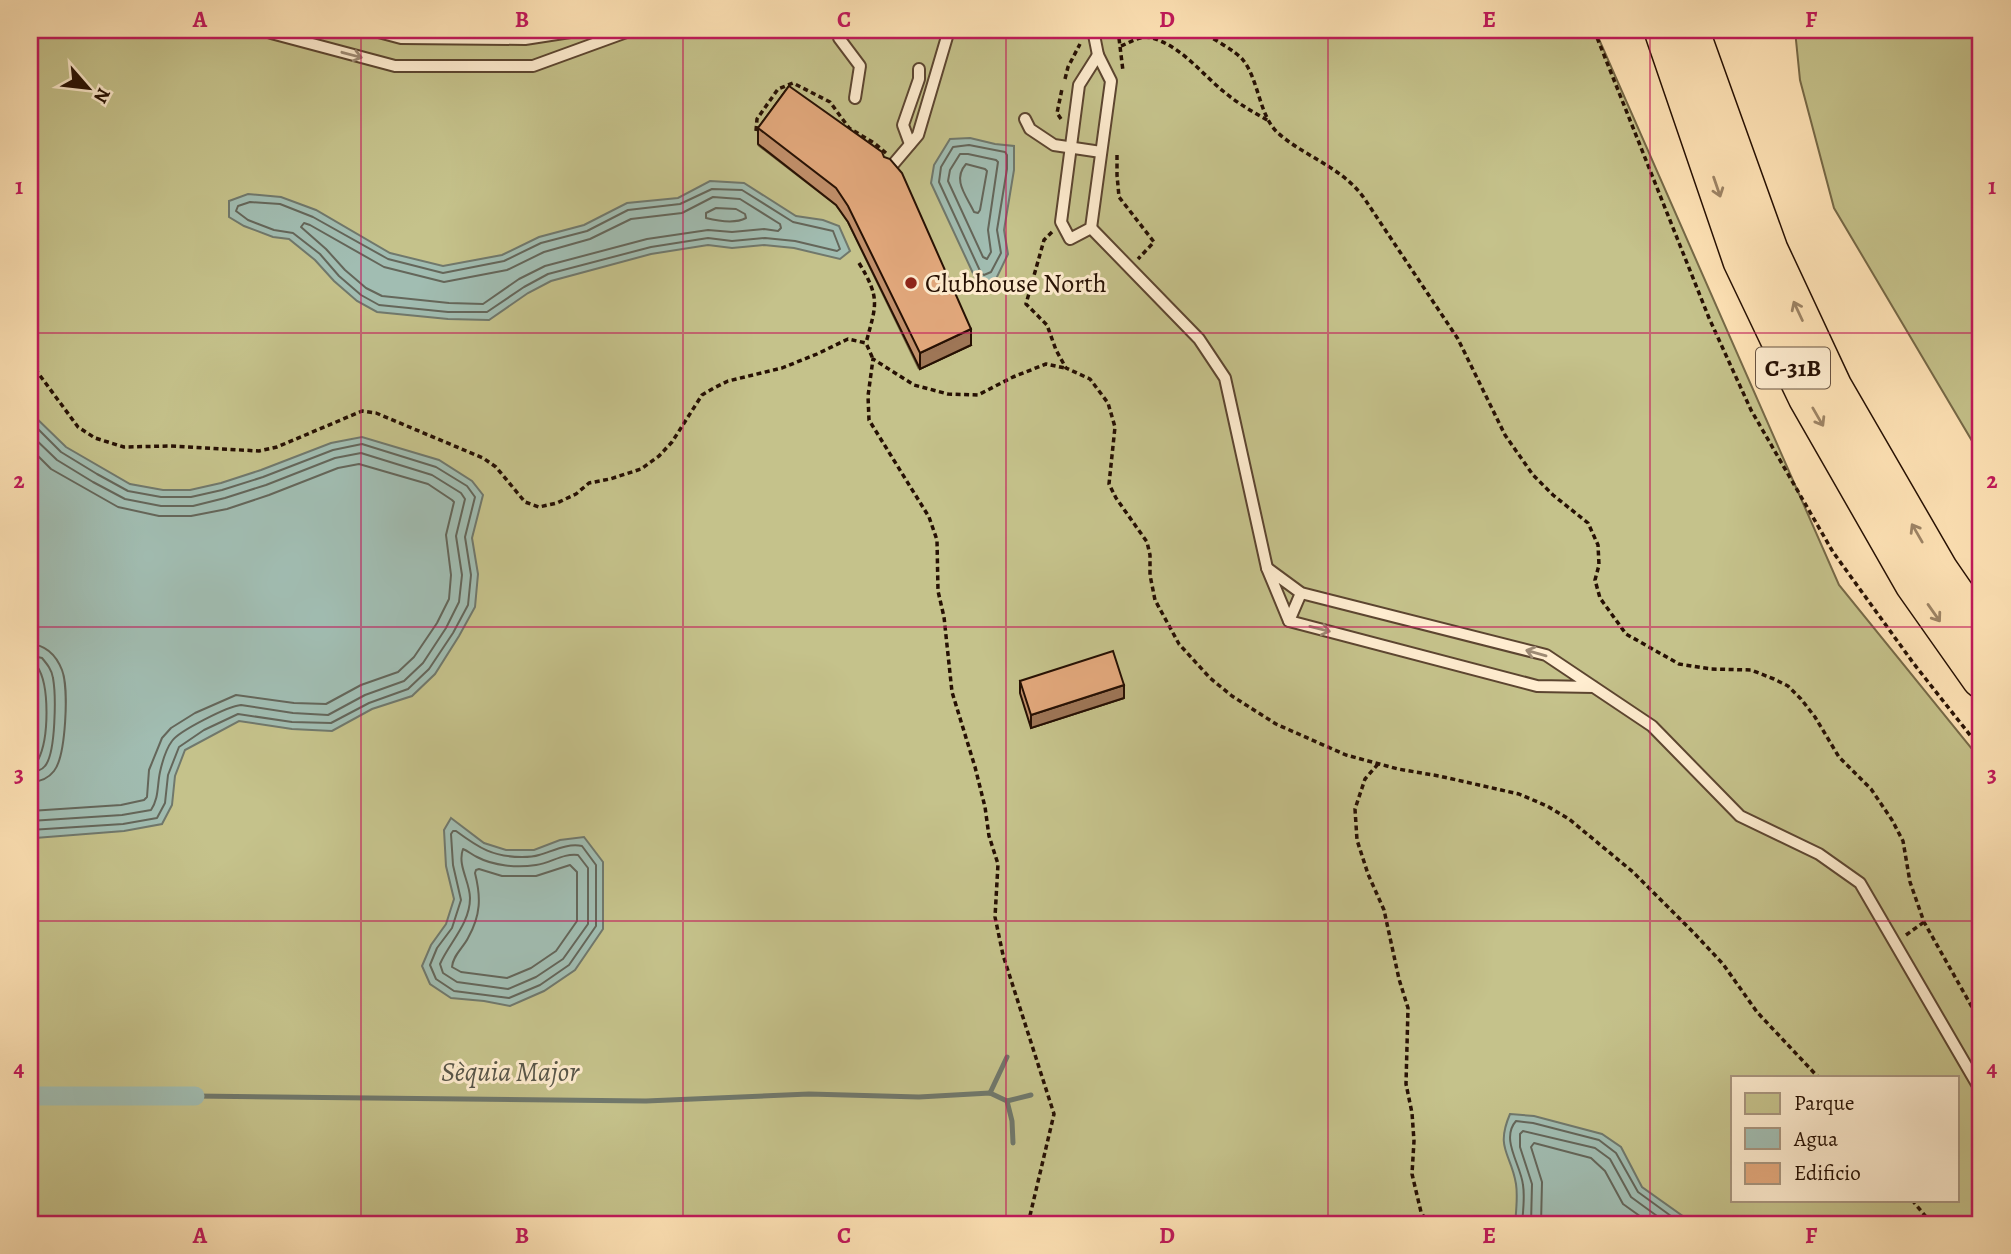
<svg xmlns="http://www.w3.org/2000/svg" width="2011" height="1254" viewBox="0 0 2011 1254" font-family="Alegreya,serif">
	<rect width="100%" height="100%" fill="#ffe3b6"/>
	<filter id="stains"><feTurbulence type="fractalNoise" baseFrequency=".00286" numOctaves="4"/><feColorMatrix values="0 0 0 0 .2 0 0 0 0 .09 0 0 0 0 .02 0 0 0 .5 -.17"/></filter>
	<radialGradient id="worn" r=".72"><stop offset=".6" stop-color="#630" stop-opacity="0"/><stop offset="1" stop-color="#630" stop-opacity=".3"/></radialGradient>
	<g fill="#c5c28b" stroke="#766947" stroke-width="2" fill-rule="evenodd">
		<path d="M30 30H1595L1839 585 1981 760V1224H30ZM758 145 902 190 919 369 848 222 836 205ZM1733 1077H1957V1200H1733Z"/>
		<polygon points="1795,30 1981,30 1981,456 1834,208 1800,80"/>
	</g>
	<g fill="#a1bdb2" stroke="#70786c" stroke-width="2">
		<polygon points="970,138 995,144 1014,146 1014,170 1004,230 1008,254 996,279 978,284 931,183 934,165 950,139"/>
		<polygon points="710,181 744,183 796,216 823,220 839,226 850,251 840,259 794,248 764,245 732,248 708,245 651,254 551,281 528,293 489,320 448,319 377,312 357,301 334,281 315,260 289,239 273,237 244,226 229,217 229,201 248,194 281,197 316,210 390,253 443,266 502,255 539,237 584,225 627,203 678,198"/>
		<polygon points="30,412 66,447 130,484 163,490 190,490 221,483 261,470 331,443 362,437 439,460 472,481 483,495 472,538 478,574 475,607 459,636 435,674 412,696 372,709 332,731 292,729 239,721 185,750 175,776 172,805 162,824 124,831 35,838 30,836 30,763 37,746 38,711 37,680 30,665"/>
		<polygon points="451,818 484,843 506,850 534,850 560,840 584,837 603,862 603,929 575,970 544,991 510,1006 484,1001 451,998 430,984 422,966 431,945 446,924 454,899 446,866 444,830"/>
		<path d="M1510 1114 1534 1116 1602 1134 1621 1147 1642 1187 1694 1224H1515C1516 1212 1518 1197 1516 1184 1511 1153 1495 1149 1510 1114Z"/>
	</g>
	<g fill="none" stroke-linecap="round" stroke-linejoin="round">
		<g stroke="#64665a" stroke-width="2">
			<polygon points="969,145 1005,152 1007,155 1007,169 997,230 1001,253 991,272 984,275 981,273 939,182 941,167 953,147"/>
			<polygon points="960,154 968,154 996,160 998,162 988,230 991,252 987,259 983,257 948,181 950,170"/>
			<path d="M966 164 985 169 987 171 980 210 978 213 974 212C966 195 952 180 966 164Z"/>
			<polygon points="712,189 742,190 793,222 833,231 840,249 837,251 795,241 765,238 732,241 708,238 651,247 548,274 524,287 487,312 448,312 379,305 361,295 339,276 320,254 293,233 274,230 248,220 236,211 238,206 250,202 280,204 313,217 388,259 443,273 504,261 541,243 587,231 628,210 680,204"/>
			<polygon points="713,197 740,199 780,224 781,228 778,231 764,229 732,232 708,230 647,239 545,266 519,279 483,304 449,303 382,296 366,288 345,270 326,249 301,227 304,223 310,225 384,267 444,282 507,270 544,252 590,239 631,219 682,213"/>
			<path d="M716 208 736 209 745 214 746 218C735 224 718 221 706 218V213Z"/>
			<polyline points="30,421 61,452 97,474 128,491 161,497 191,497 222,490 263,477 333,450 362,444 436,467 467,486 475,497 465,537 471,575 468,605 453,633 429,669 408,689 369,703 331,723 292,722 238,714 204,730 179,747 168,775 165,803 157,818 123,824 30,830"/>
			<path d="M30 434 57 460 93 482 125 499 161 506H193L225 498 266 485 335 458 361 453 432 475 461 493 465 499 456 536 462 575 459 602 446 628 423 663 404 681 365 695 328 715 293 713 241 705C228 706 179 731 172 741 166 749 162 763 160 772 157 786 159 798 151 810L122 815 30 821"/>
			<polyline points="30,448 51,469 118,507 159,516 191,516 227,509 269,495 338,468 359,464 428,484 452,500 454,502 446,535 451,575 449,599 437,623 414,657 398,672 361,685 326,704 294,703 236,695 195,713 171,728 162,738 149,770 147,797 144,800 121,805 30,811"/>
			<path d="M30 644C46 645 56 655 62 670 69 688 66 756 54 771 48 779 39 782 30 782"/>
			<path d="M30 655 42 658C47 664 52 670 53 678 56 695 56 753 45 766 41 771 36 771 30 772"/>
			<path d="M30 664 37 666C50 685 49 739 38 760L30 763"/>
			<path d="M453 831H456C479 848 493 857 522 857 528 857 533 857 539 855 553 851 567 843 582 846L596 865V926L569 965 540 985 509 998 454 991 436 979 430 965 437 948 452 928 461 900 453 865 451 834Z"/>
			<path d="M463 849C468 851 471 854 477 857 494 866 517 868 536 865 551 863 563 853 578 855L588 868V924L563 959 536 977 508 989 457 982 443 973 440 964C449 943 470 924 470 898 470 882 457 865 463 849Z"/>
			<path d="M570 865 577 872V921L556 951 531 968 507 978 461 972 452 967C453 955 463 948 468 938 481 915 481 897 475 873L476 870 479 869 502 876H536Z"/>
			<path d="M1522 1224C1523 1212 1525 1197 1523 1185 1521 1165 1500 1139 1516 1121L1533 1123 1599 1140 1616 1153 1638 1192 1682 1224"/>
			<polyline points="1531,1224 1532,1184 1520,1147 1520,1134 1523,1131 1595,1148 1610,1159 1631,1197 1668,1224"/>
			<polyline points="1541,1224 1542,1182 1531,1147 1534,1143 1591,1158 1605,1171 1623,1204 1651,1224"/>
		</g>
		<g stroke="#70786c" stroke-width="5">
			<polyline points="990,1093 1007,1057"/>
			<polyline points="195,1096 646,1101 809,1094 919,1097 990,1093 1007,1101 1012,1121 1013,1143"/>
			<polyline points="1007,1101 1031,1095"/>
		</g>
		<polyline stroke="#a1bdb2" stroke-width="19" points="30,1096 195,1096"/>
		<g stroke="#5c4530" stroke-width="14">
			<g id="service">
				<polyline points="263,30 271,33 395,66 533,66 632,30"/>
				<polyline points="371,30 401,38 525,39 583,30"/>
				<polyline points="838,30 839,38 860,66 855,98"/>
				<polyline points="1093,30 1098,55"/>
				<polygon points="1098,55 1111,81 1091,228 1070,239 1061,222 1079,85"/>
				<polyline points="1025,119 1030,129 1054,145 1101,152"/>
				<polyline points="910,144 903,125 919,79 919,69"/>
				<polyline points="890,168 918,135 949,30"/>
				<polyline points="1091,228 1199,339 1225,378 1267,568"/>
				<polyline points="1289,621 1301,593"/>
				<polyline points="1594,687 1537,686 1289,621 1267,568 1301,593 1546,655 1652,726 1740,816 1819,854 1860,883 1981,1091"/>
			</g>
		</g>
		<g stroke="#261003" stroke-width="40">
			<g id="trunk">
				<polyline points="1663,30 1742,261 1807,397 1914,584 1981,679"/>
				<polyline points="1690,30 1769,250 1833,387 1939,570 1981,631"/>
			</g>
		</g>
		<g stroke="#261003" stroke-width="3.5" stroke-dasharray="5 3.5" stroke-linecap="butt">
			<polyline points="1118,30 1123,71"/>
			<path d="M1199 30C1210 37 1236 51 1243 60 1259 80 1259 116 1278 133 1305 157 1342 167 1364 198L1458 339 1505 435 1533 475 1553 495 1588 523 1598 545 1599 565 1595 580 1600 598 1626 634 1679 664 1711 669 1751 670 1774 679 1788 686 1801 699 1815 717 1839 757 1871 789 1892 820 1903 841 1910 882 1924 922 1981 1023"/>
			<polyline points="1594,30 1709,318 1751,410 1833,552 1914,664 1981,749"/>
			<polyline points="1972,30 1981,39"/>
			<path d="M1121 46C1131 42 1141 35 1152 38 1181 46 1201 73 1223 91 1237 103 1253 112 1269 121"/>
			<polyline points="1065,79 1068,67 1080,44"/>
			<polyline points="1061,119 1057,113 1062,89"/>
			<polyline points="756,131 757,119 778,89 793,83 830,102 849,128 874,143 886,153"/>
			<polyline points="1117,155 1117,175 1119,197 1154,242 1138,259"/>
			<polyline points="1052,232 1044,240 1026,304 1047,325 1056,350 1066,368 1090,379 1108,403 1115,427 1109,484 1116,498 1147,542 1150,555 1150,575 1155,600 1179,644 1210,678 1232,696 1276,724 1346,755 1398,769 1439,776 1519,794 1547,806 1569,819 1633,872 1693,932 1723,964 1757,1012 1818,1077"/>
			<path d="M859 263C881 299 876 305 866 343"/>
			<polyline points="30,362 78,427 95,438 124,447 170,446 259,451 277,447 362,411 376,413 483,458 496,467 525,502 539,507 557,503 576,494 589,483 610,479 641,469 659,456 672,442 702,395 714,388 728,381 782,368 817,354 848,339 866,343 873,359"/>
			<polyline points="1378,764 1365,779 1355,809 1357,840 1368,874 1384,910 1399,979 1408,1008 1406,1084 1412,1113 1414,1141 1412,1174 1421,1212 1428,1224"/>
			<polyline points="1906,935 1924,922"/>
			<polyline points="1912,1200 1932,1224"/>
			<polyline points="1028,1224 1054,1114 1003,955 995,917 998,864 989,836 985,807 975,767 952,692 944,617 938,591 937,540 929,517 869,420 868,396 873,359 914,385 948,394 978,395 1013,377 1046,364 1065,368"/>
		</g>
		<use href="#service" stroke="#ffedd0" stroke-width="10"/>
		<use href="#trunk" stroke="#ffe3b6" stroke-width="37"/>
	</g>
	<g fill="#c2906b" stroke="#261003" stroke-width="2">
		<polygon points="789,86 971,345 920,369 848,222 836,205 758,144 758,128"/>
		<polygon points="1020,681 1124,698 1031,728 1020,693"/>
	</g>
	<g fill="#9e7657" stroke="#261003" stroke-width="2">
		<polygon points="971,329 971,345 920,369 920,353"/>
		<polygon points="1124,685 1124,698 1031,728 1031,715"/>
	</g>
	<g fill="#e2a87c" stroke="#261003" stroke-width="2">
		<polygon points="789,86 882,152 884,157 890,159 902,173 971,329 920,353 848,206 836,188 758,128"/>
		<polygon points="1113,651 1124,685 1031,715 1020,681"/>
	</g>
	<defs><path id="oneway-shaft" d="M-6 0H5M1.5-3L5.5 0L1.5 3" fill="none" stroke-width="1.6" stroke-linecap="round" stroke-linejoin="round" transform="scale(1.75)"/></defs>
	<g stroke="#9d8a74">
		<use href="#oneway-shaft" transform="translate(352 55) rotate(15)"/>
		<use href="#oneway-shaft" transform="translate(1320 629) rotate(14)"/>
		<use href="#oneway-shaft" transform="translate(1536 653) rotate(-164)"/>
	</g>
	<g stroke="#9d8465">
		<use href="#oneway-shaft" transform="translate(1717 187) rotate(71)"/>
		<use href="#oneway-shaft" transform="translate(1798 311) rotate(-115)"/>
		<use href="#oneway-shaft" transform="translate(1818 417) rotate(60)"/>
		<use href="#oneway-shaft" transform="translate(1917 533) rotate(-120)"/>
		<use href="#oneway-shaft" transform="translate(1934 613) rotate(55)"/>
	</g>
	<path fill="none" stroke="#c2185b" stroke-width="2" stroke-opacity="0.55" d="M361 30V1224M683 30V1224M1006 30V1224M1328 30V1224M1650 30V1224M30 333H1981M30 627H1981M30 921H1981"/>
	<circle fill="#8f2418" stroke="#ffedd0" stroke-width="2.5" cx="911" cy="283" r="7"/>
	<g text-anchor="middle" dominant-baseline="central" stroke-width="6" stroke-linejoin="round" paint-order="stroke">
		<rect fill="#ffedd0" stroke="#675240" stroke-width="2" x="1756" y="347.5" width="74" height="41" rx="5"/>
		<g font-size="24" font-weight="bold" fill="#261003">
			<text x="1793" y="368">C-31B</text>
		</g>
		<g font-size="26" fill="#261003" stroke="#ffedd0" text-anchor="start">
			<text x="925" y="283">Clubhouse North</text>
		</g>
		<g font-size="28" font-style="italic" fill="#575549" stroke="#ffedd0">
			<text x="510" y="1072">Sèquia Major</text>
		</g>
	</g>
	<rect width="2011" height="1254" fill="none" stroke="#ffe3b6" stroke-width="77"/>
	<rect x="1731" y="1076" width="228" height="126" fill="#ffedd0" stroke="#a8957e" stroke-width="2"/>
	<rect x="1745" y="1093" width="35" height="21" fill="#c5c28b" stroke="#a8957e" stroke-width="2"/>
	<text x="1794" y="1110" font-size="21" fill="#261003">Parque</text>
	<rect x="1745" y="1128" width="35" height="21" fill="#a1bdb2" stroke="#a8957e" stroke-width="2"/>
	<text x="1794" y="1146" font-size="21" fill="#261003">Agua</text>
	<rect x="1745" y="1163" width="35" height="21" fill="#e2a87c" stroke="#a8957e" stroke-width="2"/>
	<text x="1794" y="1180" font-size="21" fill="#261003">Edificio</text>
	<g transform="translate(88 88) rotate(118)" stroke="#ffedd0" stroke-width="5" paint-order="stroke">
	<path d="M0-5L12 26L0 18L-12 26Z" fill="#261003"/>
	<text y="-10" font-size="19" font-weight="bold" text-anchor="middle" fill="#261003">N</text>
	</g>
	<rect x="38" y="38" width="1934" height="1178" fill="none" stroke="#c2185b" stroke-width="2.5"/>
	<g font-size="23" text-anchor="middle" font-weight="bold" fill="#c2185b">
		<text x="200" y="27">A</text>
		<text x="522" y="27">B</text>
		<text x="844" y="27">C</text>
		<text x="1167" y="27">D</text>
		<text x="1489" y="27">E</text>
		<text x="1811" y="27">F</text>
		<text x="19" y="194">1</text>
		<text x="1992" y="194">1</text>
		<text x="19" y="488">2</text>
		<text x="1992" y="488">2</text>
		<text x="19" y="782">3</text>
		<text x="1992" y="782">3</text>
		<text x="19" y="1076">4</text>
		<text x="1992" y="1076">4</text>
		<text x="200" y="1243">A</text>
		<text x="522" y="1243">B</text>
		<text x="844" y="1243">C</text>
		<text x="1167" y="1243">D</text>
		<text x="1489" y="1243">E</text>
		<text x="1811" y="1243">F</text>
	</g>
	<rect width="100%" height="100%" filter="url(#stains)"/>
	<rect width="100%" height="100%" fill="url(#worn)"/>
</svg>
